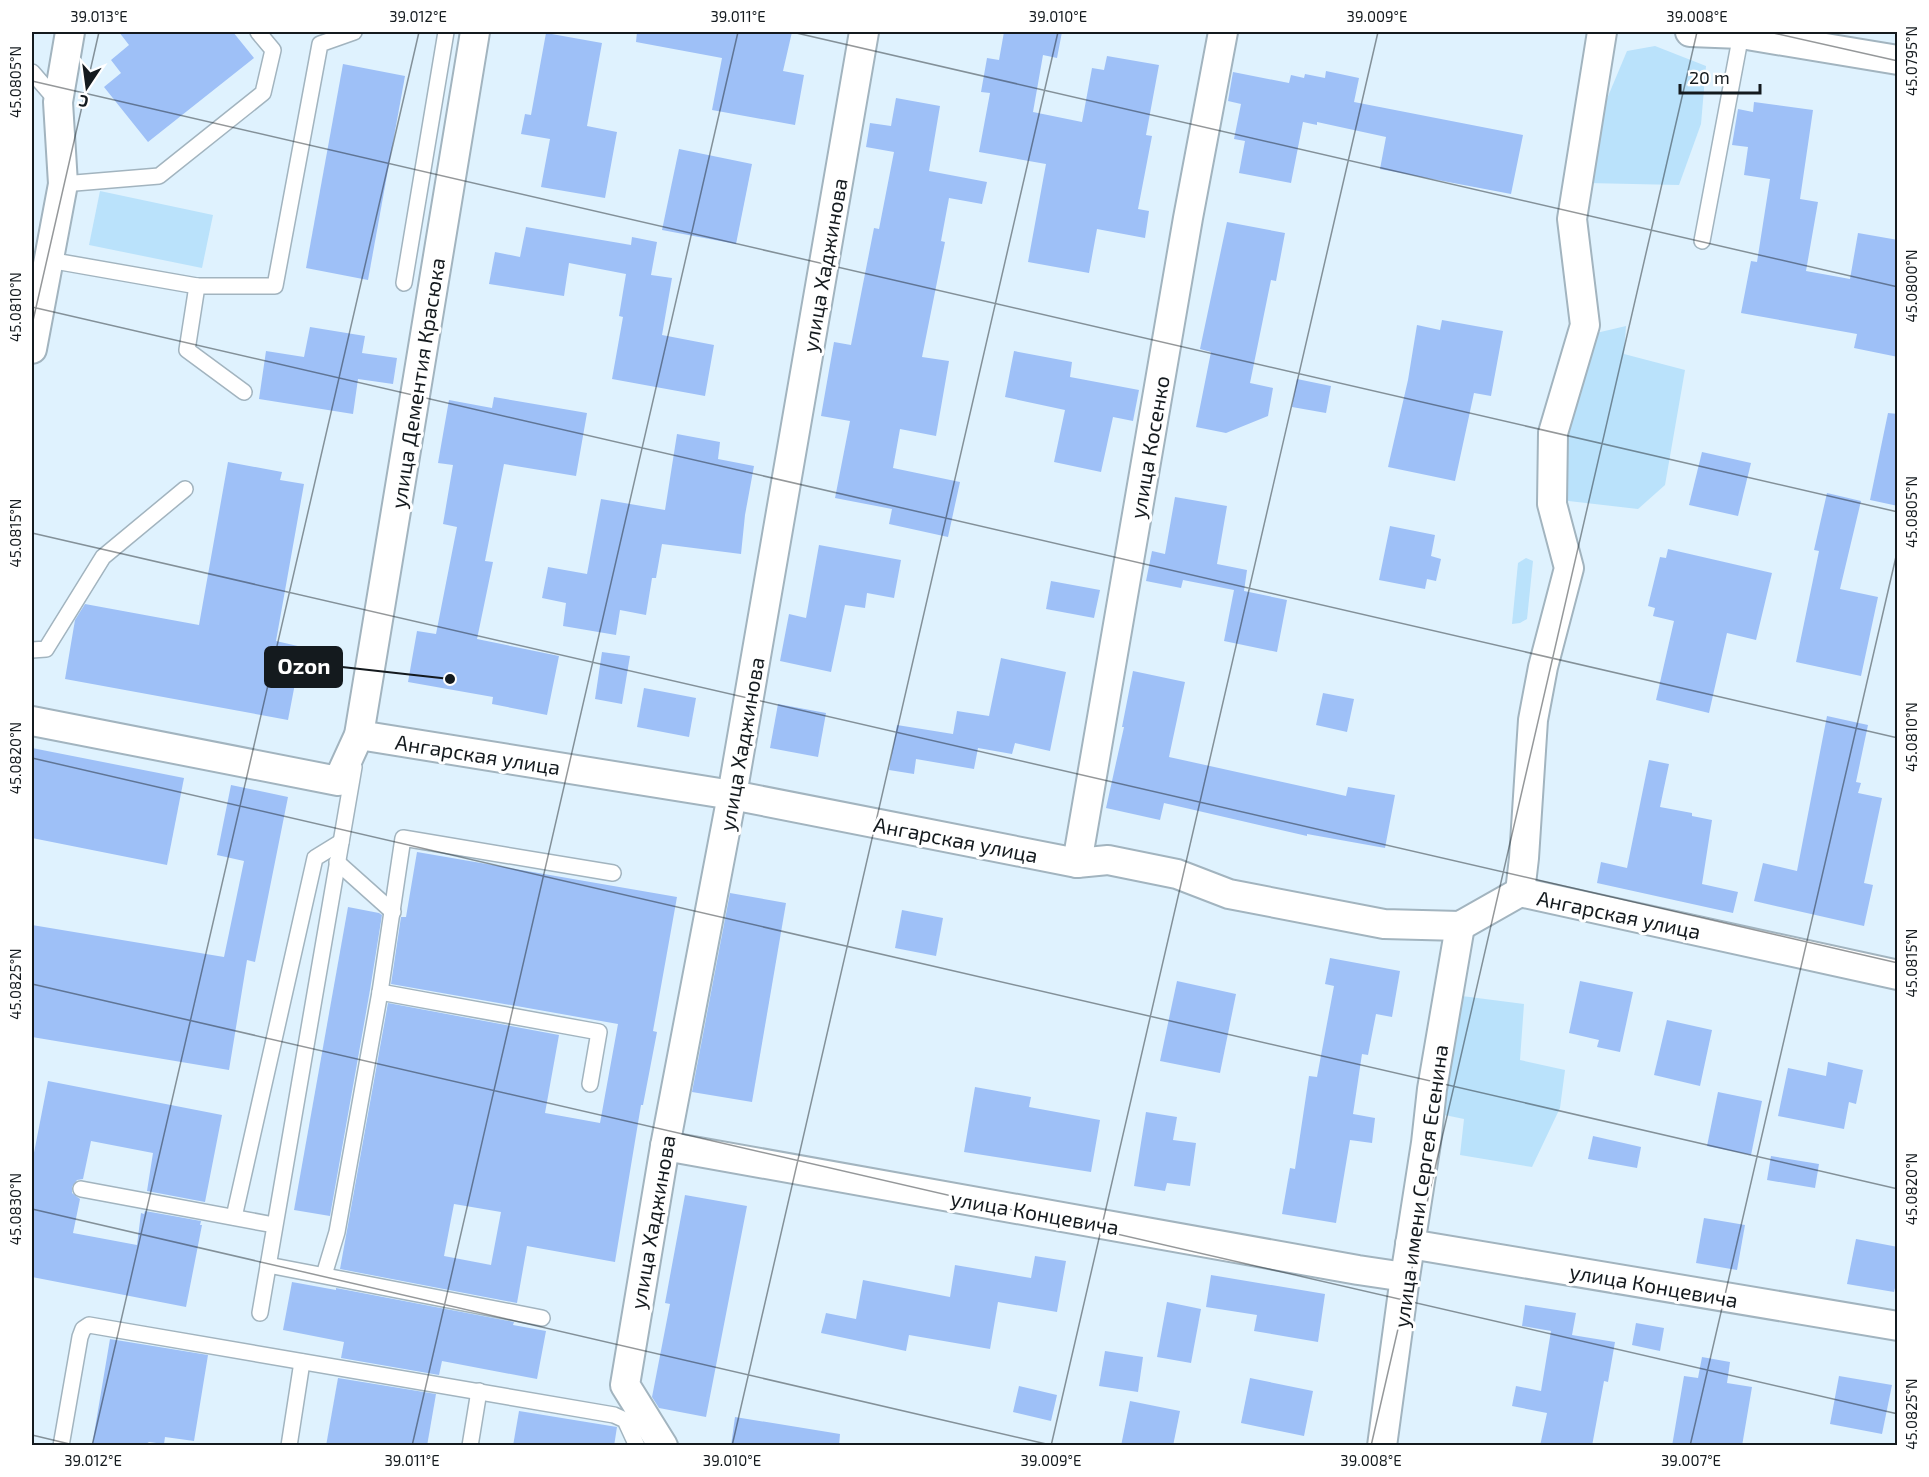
<svg xmlns="http://www.w3.org/2000/svg" width="1929" height="1477" viewBox="0 0 1929 1477" font-family="'Exo 2',sans-serif">
	<rect width="100%" height="100%" fill="#dff2fe"/>
	<g fill="#bae2fb">
		<polygon points="1655,46 1706,66 1701,124 1679,185 1587,183 1596,125 1627,51"/>
		<polygon points="100,191 213,215 202,268 89,245"/>
		<polygon points="1626,326 1624,354 1685,370 1665,485 1638,509 1560,500 1559,427 1592,334"/>
		<polygon points="1526,558 1533,561 1527,619 1520,623 1512,624 1518,563"/>
		<polygon points="1454,995 1524,1004 1520,1060 1565,1070 1560,1108 1532,1167 1460,1155 1464,1119 1435,1113"/>
	</g>
	<g fill="#9ec0f7" fill-rule="evenodd">
		<polygon points="119,32 233,32 254,58 148,142 104,87 121,73 111,60 129,45"/>
		<polygon points="637,32 792,32 783,71 804,75 795,125 712,110 722,58 636,42"/>
		<polygon points="1004,32 1062,32 1057,58 1043,55 1033,112 1082,122 1092,68 1104,70 1107,56 1159,65 1146,135 1152,136 1138,209 1149,211 1145,238 1097,229 1089,273 1028,262 1046,164 979,152 990,93 981,92 987,58 999,60"/>
		<polygon points="546,33 602,43 587,126 617,132 605,198 541,187 550,139 521,134 525,114 531,115"/>
		<polygon points="343,64 405,76 368,280 306,268"/>
		<polygon points="1326,71 1359,78 1354,102 1523,135 1511,194 1380,169 1386,137 1317,122 1317,125 1303,122 1291,183 1239,173 1245,141 1234,139 1241,104 1228,101 1233,72 1289,83 1291,75 1304,78 1305,74 1325,78"/>
		<polygon points="896,98 940,106 929,171 987,182 982,204 949,198 941,241 945,242 922,357 949,361 936,436 900,429 893,468 960,482 948,537 889,524 892,509 835,498 850,421 821,416 834,342 851,345 874,228 879,229 894,152 866,147 870,123 891,126"/>
		<polygon points="1754,102 1813,110 1800,199 1818,202 1806,271 1850,279 1858,233 1898,240 1898,357 1854,348 1857,334 1741,313 1751,261 1757,262 1770,179 1744,175 1748,147 1732,145 1738,109 1753,112"/>
		<polygon points="679,149 752,164 736,244 662,230"/>
		<polygon points="1227,222 1285,233 1276,281 1271,280 1250,383 1273,388 1268,416 1226,433 1196,427 1211,352 1200,349"/>
		<polygon points="526,227 631,245 632,237 657,242 651,275 672,278 662,335 714,345 705,396 612,379 623,317 619,316 626,274 569,263 564,296 489,284 495,252 520,257"/>
		<polygon points="1442,320 1503,331 1491,396 1474,393 1455,481 1388,467 1408,380 1417,325 1440,330"/>
		<polygon points="310,327 365,336 362,353 397,358 393,384 358,379 353,414 259,399 266,351 304,357"/>
		<polygon points="1014,351 1072,362 1070,377 1139,390 1133,421 1113,417 1101,472 1054,462 1065,410 1005,397"/>
		<polygon points="1297,379 1331,386 1326,413 1292,407"/>
		<polygon points="494,397 587,413 576,476 504,464 485,561 493,562 477,639 559,656 547,715 492,704 493,697 408,682 417,631 436,634 457,527 443,524 453,465 438,463 449,400 492,408"/>
		<polygon points="1888,413 1898,414 1898,506 1870,500"/>
		<polygon points="677,434 720,442 718,459 754,466 745,515 741,554 662,544 656,578 652,578 646,615 620,610 616,635 563,626 566,603 542,598 548,567 587,574 601,499 665,510"/>
		<polygon points="1702,452 1751,463 1738,516 1689,505"/>
		<polygon points="228,462 282,472 280,480 304,484 276,641 302,647 288,720 65,679 75,620 85,604 199,625"/>
		<polygon points="1827,493 1861,501 1840,589 1878,597 1861,676 1796,662 1819,551 1814,550"/>
		<polygon points="1175,497 1227,506 1217,564 1247,570 1244,591 1287,600 1277,652 1224,641 1234,590 1183,580 1181,588 1146,581 1152,551 1165,554"/>
		<polygon points="1390,526 1435,535 1431,556 1441,559 1436,581 1427,579 1425,589 1379,580"/>
		<polygon points="819,545 901,560 894,598 867,593 865,608 845,605 831,672 780,661 789,614 806,618"/>
		<polygon points="1668,549 1772,573 1756,640 1727,633 1709,713 1656,700 1674,621 1653,616 1655,608 1648,606 1660,557 1666,558"/>
		<polygon points="1051,581 1100,590 1094,618 1046,609"/>
		<polygon points="602,652 630,656 622,704 595,699"/>
		<polygon points="1001,658 1066,672 1050,751 1015,743 1012,754 978,748 974,769 916,759 914,774 889,770 897,725 953,734 957,711 989,716"/>
		<polygon points="1133,671 1185,682 1169,757 1346,796 1348,787 1395,795 1385,848 1307,834 1307,836 1164,803 1160,820 1106,808 1124,727 1122,727"/>
		<polygon points="644,688 696,698 689,737 637,727"/>
		<polygon points="1323,693 1354,699 1347,732 1316,725"/>
		<polygon points="778,704 826,713 818,757 770,748"/>
		<polygon points="1827,716 1868,725 1856,782 1861,783 1858,793 1882,798 1864,883 1873,885 1864,926 1754,901 1763,863 1797,871"/>
		<polygon points="32,748 184,778 167,865 32,838"/>
		<polygon points="1649,760 1669,764 1660,807 1692,813 1692,816 1712,820 1702,884 1738,892 1733,913 1597,883 1601,862 1627,868"/>
		<polygon points="231,785 288,797 255,962 247,960 229,1070 32,1037 32,925 224,957 244,861 217,855"/>
		<path d="M417 852 677 897 653 1031 657 1032 643 1105H641L615 1262 527 1246 517 1303 340 1269 388 1003 559 1035 545 1113 600 1123 618 1024 391 984 401 917H406ZM454 1204 501 1212 491 1265 444 1256Z"/>
		<polygon points="730,893 786,903 752,1102 692,1092"/>
		<polygon points="348,907 379,913 382,915 370,990 330,1216 294,1210"/>
		<polygon points="902,910 943,918 936,956 895,948"/>
		<polygon points="1330,958 1400,971 1392,1017 1376,1014 1368,1055 1362,1054 1353,1114 1375,1118 1372,1143 1350,1140 1336,1223 1282,1214 1290,1168 1295,1169 1309,1076 1317,1077 1334,986 1325,984"/>
		<polygon points="1177,981 1236,994 1220,1073 1160,1061"/>
		<polygon points="1580,981 1633,992 1620,1052 1597,1047 1599,1040 1569,1033"/>
		<polygon points="1667,1020 1712,1030 1700,1086 1654,1075"/>
		<polygon points="1828,1062 1863,1070 1856,1104 1849,1102 1844,1129 1778,1116 1788,1068 1826,1076"/>
		<polygon points="48,1081 222,1115 205,1202 147,1191 153,1153 91,1141 83,1179 77,1180 72,1187 72,1193 80,1199 73,1233 137,1245 141,1213 144,1214 145,1211 201,1221 200,1225 202,1225 186,1307 32,1277 32,1163"/>
		<polygon points="975,1087 1031,1097 1029,1107 1100,1120 1091,1172 964,1152"/>
		<polygon points="1718,1092 1762,1101 1751,1155 1707,1146"/>
		<polygon points="1146,1112 1177,1117 1173,1140 1196,1143 1190,1186 1167,1183 1165,1191 1134,1186"/>
		<polygon points="1593,1136 1641,1147 1637,1168 1588,1159"/>
		<polygon points="1771,1156 1819,1164 1815,1188 1767,1180"/>
		<polygon points="685,1195 747,1206 706,1417 659,1408 652,1397 670,1304 665,1303"/>
		<polygon points="1704,1218 1745,1225 1737,1270 1696,1263"/>
		<polygon points="1856,1239 1898,1247 1898,1276 1894,1292 1847,1284"/>
		<polygon points="1035,1256 1066,1261 1057,1312 998,1302 990,1349 909,1335 906,1351 821,1333 826,1313 856,1319 863,1280 950,1297 955,1265 1031,1278"/>
		<polygon points="1211,1275 1325,1294 1318,1342 1254,1331 1257,1315 1206,1307"/>
		<polygon points="292,1282 336,1290 336,1288 514,1322 513,1325 546,1331 537,1379 442,1361 439,1375 341,1358 344,1342 283,1330"/>
		<polygon points="1167,1302 1201,1309 1191,1363 1157,1357"/>
		<polygon points="1525,1305 1576,1313 1572,1335 1615,1342 1608,1382 1604,1381 1592,1446 1540,1446 1547,1413 1512,1406 1516,1386 1541,1391 1551,1331 1522,1326"/>
		<polygon points="1636,1323 1664,1328 1660,1351 1632,1345"/>
		<polygon points="110,1339 208,1355 194,1441 165,1437 164,1444 149,1442 143,1446 92,1446"/>
		<polygon points="1105,1351 1143,1357 1138,1392 1099,1386"/>
		<polygon points="1702,1357 1730,1362 1727,1383 1752,1387 1742,1446 1672,1446 1684,1376 1698,1378"/>
		<polygon points="1839,1376 1892,1385 1882,1434 1830,1424"/>
		<polygon points="338,1378 436,1394 427,1446 326,1446"/>
		<polygon points="1250,1378 1313,1391 1304,1436 1241,1423"/>
		<polygon points="1019,1386 1057,1395 1051,1421 1013,1412"/>
		<polygon points="1130,1401 1180,1411 1173,1446 1121,1446"/>
		<polygon points="519,1411 617,1427 614,1446 513,1446"/>
		<polygon points="735,1417 840,1434 839,1446 731,1446"/>
	</g>
	<g fill="none" stroke-linecap="round" stroke-linejoin="round">
		<g stroke="#a2b4bf" stroke-width="18">
			<g id="lane">
				<polyline points="32,72 58,102"/>
				<polyline points="63,184 159,176 263,93 273,50 258,32"/>
				<polyline points="1702,241 1741,34"/>
				<polyline points="49,260 197,286 275,286 320,44 354,32"/>
				<polyline points="404,283 446,32"/>
				<polyline points="197,286 187,350 244,392"/>
				<polyline points="32,650 46,649 103,557 185,489"/>
				<polyline points="337,862 393,912"/>
				<polyline points="380,992 599,1032 590,1084"/>
				<polyline points="81,1189 274,1225"/>
				<polyline points="234,1217 315,858 341,842"/>
				<polyline points="268,1265 542,1318"/>
				<polyline points="324,1275 337,1232 380,992 403,838 613,873"/>
				<polyline points="260,1313 354,767"/>
				<polyline points="61,1446 80,1337 83,1329 89,1325 614,1415 625,1420 637,1446"/>
				<polyline points="289,1446 302,1362"/>
				<polyline points="470,1446 479,1391"/>
			</g>
		</g>
		<g stroke="#a2b4bf" stroke-width="32">
			<g id="street">
				<polyline points="1690,32 1741,34 1898,60"/>
				<polyline points="32,349 63,184 58,102 70,32"/>
				<polyline points="32,721 338,781 359,735 475,32"/>
				<polyline points="359,735 732,795 1077,863 1108,860 1177,874 1229,894 1384,924 1460,926 1520,892 1898,975"/>
				<polyline points="1077,863 1188,218 1223,32"/>
				<polyline points="1520,892 1524,858 1533,720 1543,667 1569,568 1552,504 1553,433 1585,325 1572,219 1602,32"/>
				<polyline points="665,1146 1358,1270 1405,1277"/>
				<polyline points="1410,1244 1898,1326"/>
				<polyline points="663,1446 625,1385 665,1146 732,795 864,32"/>
				<polyline points="1382,1446 1405,1277 1426,1143 1432,1089 1460,926"/>
			</g>
		</g>
		<use href="#lane" stroke="#fff" stroke-width="15"/>
		<use href="#street" stroke="#fff" stroke-width="28"/>
	</g>
	<path fill="none" stroke="#141a1e" stroke-width="1.5" stroke-opacity="0.45" d="M792 32 1898 287M1769 32 1898 61M32 81 1898 512M32 307 1898 738M32 325 99 32M32 533 1898 963M32 758 1898 1189M32 984 1898 1414M32 1209 1055 1446M32 1435 78 1446M92 1446 419 32M412 1446 738 32M732 1446 1058 32M1051 1446 1378 32M1371 1446 1697 32M1690 1446 1898 548"/>
	<g text-anchor="middle" dominant-baseline="central" stroke-width="6" stroke-linejoin="round" paint-order="stroke">
		<g font-size="21" fill="#141a1e" stroke="#fff">
			<text transform="translate(824 265) rotate(-80)">улица Хаджинова</text>
			<text transform="translate(417 383) rotate(-81)">улица Дементия Красюка</text>
			<text transform="translate(1149 447) rotate(-80)">улица Косенко</text>
			<text transform="translate(741 744) rotate(-80)">улица Хаджинова</text>
			<text transform="translate(478 754) rotate(9)">Ангарская улица</text>
			<text transform="translate(956 839) rotate(11)">Ангарская улица</text>
			<text transform="translate(1619 914) rotate(12)">Ангарская улица</text>
			<text transform="translate(1420 1186) rotate(-82)">улица имени Сергея Есенина</text>
			<text transform="translate(1035 1212) rotate(10)">улица Концевича</text>
			<text transform="translate(652 1222) rotate(-80)">улица Хаджинова</text>
			<text transform="translate(1654 1285) rotate(10)">улица Концевича</text>
		</g>
	</g>
	<path fill="none" stroke="#141a1e" stroke-width="2" d="M450 679L342 667"/>
	<circle fill="#141a1e" stroke="#fff" stroke-width="2" cx="450" cy="679" r="6"/>
	<rect fill="#141a1e" stroke="#141a1e" stroke-width="2" x="265" y="647" width="77" height="40" rx="6"/>
	<g font-size="22" text-anchor="middle" font-weight="bold" fill="#fff">
		<text x="304" y="674">Ozon</text>
	</g>
	<rect width="1929" height="1477" fill="none" stroke="#ffffff" stroke-width="66"/>
	<g transform="translate(87 87) rotate(193)" stroke="#ffffff" stroke-width="4.5" paint-order="stroke">
	<path d="M0-4.5L10 22L0 15L-10 22Z" fill="#141a1e"/>
	<text y="-9" font-size="16" font-weight="bold" text-anchor="middle" fill="#141a1e">С</text>
	</g>
	<path d="M1680 84v9h80v-9" fill="none" stroke="#141a1e" stroke-width="3"/>
	<text x="1689" y="84" font-size="18" fill="#141a1e" stroke="#ffffff" stroke-width="4.5" paint-order="stroke">20 m</text>
	<rect x="33" y="33" width="1863" height="1411" fill="none" stroke="#141a1e" stroke-width="2"/>
	<g font-size="15" text-anchor="middle" fill="#141a1e">
		<text x="99" y="22">39.013°E</text>
		<text x="418" y="22">39.012°E</text>
		<text x="738" y="22">39.011°E</text>
		<text x="1058" y="22">39.010°E</text>
		<text x="1377" y="22">39.009°E</text>
		<text x="1697" y="22">39.008°E</text>
		<text transform="translate(1912 61) rotate(-90)" y="5">45.0795°N</text>
		<text transform="translate(16 82) rotate(-90)" y="5">45.0805°N</text>
		<text transform="translate(1912 286) rotate(-90)" y="5">45.0800°N</text>
		<text transform="translate(16 307) rotate(-90)" y="5">45.0810°N</text>
		<text transform="translate(1912 512) rotate(-90)" y="5">45.0805°N</text>
		<text transform="translate(16 533) rotate(-90)" y="5">45.0815°N</text>
		<text transform="translate(1912 737) rotate(-90)" y="5">45.0810°N</text>
		<text transform="translate(16 758) rotate(-90)" y="5">45.0820°N</text>
		<text transform="translate(1912 963) rotate(-90)" y="5">45.0815°N</text>
		<text transform="translate(16 984) rotate(-90)" y="5">45.0825°N</text>
		<text transform="translate(1912 1189) rotate(-90)" y="5">45.0820°N</text>
		<text transform="translate(16 1209) rotate(-90)" y="5">45.0830°N</text>
		<text transform="translate(1912 1414) rotate(-90)" y="5">45.0825°N</text>
		<text x="93" y="1466">39.012°E</text>
		<text x="412" y="1466">39.011°E</text>
		<text x="732" y="1466">39.010°E</text>
		<text x="1051" y="1466">39.009°E</text>
		<text x="1371" y="1466">39.008°E</text>
		<text x="1691" y="1466">39.007°E</text>
	</g>
</svg>
